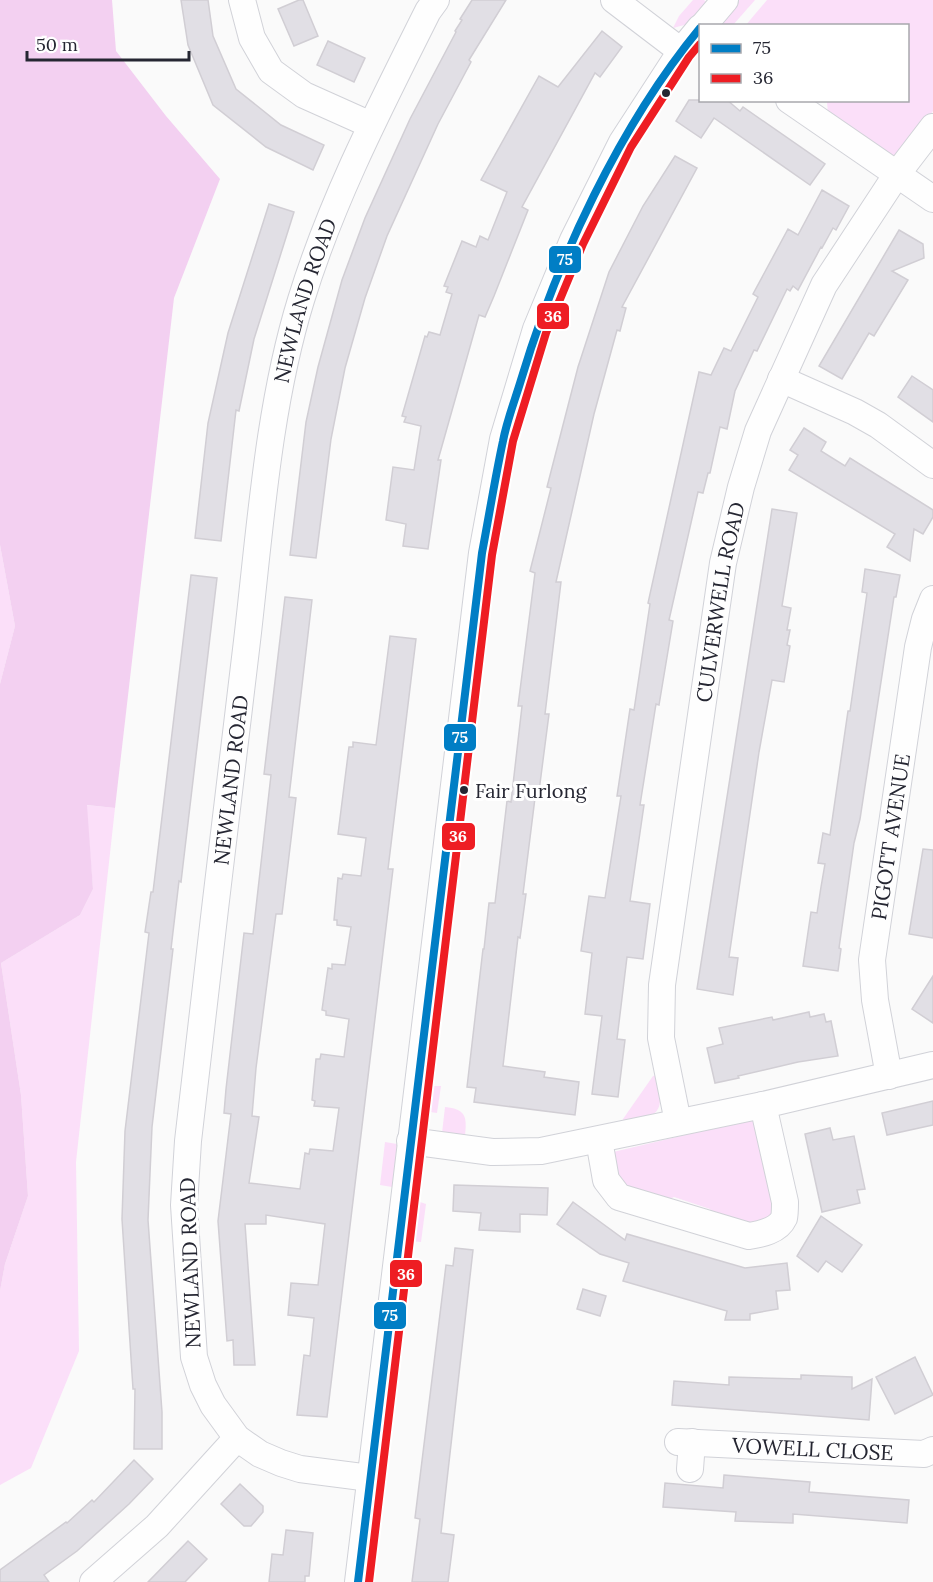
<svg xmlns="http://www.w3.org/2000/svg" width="933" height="1582" viewBox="0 0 933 1582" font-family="Lora,serif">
	<rect width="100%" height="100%" fill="#fafafa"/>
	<g fill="#fbdff9">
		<polygon points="693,0 704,0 707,3 688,24 673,28 679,16"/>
		<polygon points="737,0 755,0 733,25 715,26"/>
		<polygon points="767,0 933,0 933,111 915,137 892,159 828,114 827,102 908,100 908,26 745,26"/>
		<polygon points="0,545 15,626 0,684"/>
		<polygon points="86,805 115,808 76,1162 79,1351 31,1468 0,1485 0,1291 5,1264 28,1196 21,1095 1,963 80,915 93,889"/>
		<path d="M658 1075C663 1112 662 1116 624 1123L623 1119 653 1076Z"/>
		<polygon points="431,1086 441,1086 437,1113 417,1110 428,1088"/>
		<path d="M445 1107C466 1109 467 1117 465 1135L442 1133Z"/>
		<polygon points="748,1120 752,1121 757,1126 775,1198 772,1218 761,1226 716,1219 710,1209 674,1197 660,1203 623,1193 609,1153"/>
		<polygon points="385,1142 397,1144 392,1187 380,1185"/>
		<polygon points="414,1200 426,1204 421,1242 409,1241"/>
	</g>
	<polygon fill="#f3d0f1" points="0,0 112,0 116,51 166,116 220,179 174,298 115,808 87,805 93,889 80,915 1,963 21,1095 28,1196 5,1264 0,1291 0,684 15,626 0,545"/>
	<g fill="#e1dfe5" stroke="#d1ced4" stroke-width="1.5">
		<polygon points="181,0 208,0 213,36 236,89 281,125 324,145 313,170 266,147 213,105 188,45"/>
		<polygon points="299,0 303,0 318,36 294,46 278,9"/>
		<polygon points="472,0 506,0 469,60 471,62 438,124 387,236 365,298 345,368 331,439 316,558 290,555 306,422 318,367 342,280 365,218 410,119 456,32 455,31 462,20 460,19"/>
		<polygon points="602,31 622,47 600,77 595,73 522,207 528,210 494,296 485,317 479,315 438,460 441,460 428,549 403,546 406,524 386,520 393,467 414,470 421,426 404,422 406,417 402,416 425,336 427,337 429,332 440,335 452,294 446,292 448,287 444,286 462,241 476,247 480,236 488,240 507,192 481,180 539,76 558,87"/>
		<polygon points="328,41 365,58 354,82 317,65"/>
		<polygon points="689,100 727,100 740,111 743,107 825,164 810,185 714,118 701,138 676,121"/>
		<polygon points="675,156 697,168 622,307 626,308 620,331 617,330 594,414 556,582 561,582 545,714 549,714 538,799 535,798 523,894 526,894 520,938 518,937 503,1066 545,1072 544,1077 579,1082 575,1115 474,1102 476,1088 467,1087 483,949 484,949 489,903 495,903 507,801 511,802 522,706 518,706 535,573 530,571 551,488 547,487 578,367 609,272 643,206"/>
		<polygon points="822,190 849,206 836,230 833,228 822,248 821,247 798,290 793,286 790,291 787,289 757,351 754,350 735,391 727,429 720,427 710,473 708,473 703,493 698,492 669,620 673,621 659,705 656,704 640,805 644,805 630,901 650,904 643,959 627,957 617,1039 625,1040 618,1097 592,1094 602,1016 585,1014 592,953 581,951 589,896 605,898 621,796 617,796 630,709 634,710 650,604 648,603 699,372 711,375 724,348 731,351 758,297 753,294 788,229 798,235"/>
		<polygon points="269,204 294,212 254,339 239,411 236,410 221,541 195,538 208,423 228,333"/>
		<polygon points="899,230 923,244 924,258 892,271 908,280 874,336 869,333 842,379 819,366"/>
		<polygon points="912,376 933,390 933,422 898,397"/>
		<polygon points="804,428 826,442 821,451 845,466 850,458 933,510 933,517 923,534 914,529 910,561 887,547 895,534 789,470 798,455 790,450"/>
		<polygon points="772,509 797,513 782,606 791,608 787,630 790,630 787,645 790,646 784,682 772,680 759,752 729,957 738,958 733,995 697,989"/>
		<polygon points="865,569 900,575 896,597 894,597 860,819 854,843 839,948 841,949 838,971 803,966 811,912 817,913 821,887 825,864 818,863 823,833 830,835 848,711 850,711 867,593 862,592"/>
		<polygon points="191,575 217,578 183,865 181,882 179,881 171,949 173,949 152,1127 148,1220 162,1412 162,1449 134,1449 135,1389 133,1389 122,1219 125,1131 149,933 145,932 151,892 153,892"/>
		<polygon points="285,597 312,600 289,797 296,798 282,914 276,914 256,1068 252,1116 259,1117 249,1183 300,1189 305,1153 309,1154 310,1149 333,1151 339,1108 314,1106 315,1101 312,1100 316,1059 320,1059 321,1054 344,1057 349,1019 326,1015 326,1011 322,1010 328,968 332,969 332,964 345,965 351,927 337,925 337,920 334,920 338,878 342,879 343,874 361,876 366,838 338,834 349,747 353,747 353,742 376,745 390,636 416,639 388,869 393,869 327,1417 297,1415 304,1355 310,1356 314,1318 288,1315 291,1283 318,1285 325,1224 266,1215 266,1224 245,1224 255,1365 234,1365 233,1340 227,1341 218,1221 231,1114 224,1113 226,1089 244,933 253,934 271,775 264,774"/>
		<polygon points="923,849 933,850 933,938 909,934"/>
		<polygon points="933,976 933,1023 912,1009"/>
		<polygon points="809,1012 810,1017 824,1014 826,1022 831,1021 838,1056 798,1062 738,1076 739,1078 715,1083 707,1048 723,1044 719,1028 772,1017 773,1020"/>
		<polygon points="933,1101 933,1125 887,1135 882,1113"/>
		<polygon points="830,1128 833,1140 854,1136 865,1189 857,1190 860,1203 822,1212 805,1134"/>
		<polygon points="454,1185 548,1188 547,1215 520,1214 520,1232 479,1230 481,1213 453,1211"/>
		<polygon points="573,1202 625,1240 627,1234 745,1268 787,1263 790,1290 776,1291 778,1309 750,1314 750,1320 725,1320 727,1311 623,1281 629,1263 600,1254 557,1224"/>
		<polygon points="821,1216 862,1245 842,1272 826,1261 818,1272 797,1256"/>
		<polygon points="455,1248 473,1250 441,1533 454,1535 448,1582 412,1582 420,1519 415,1518 446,1265 453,1266"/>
		<polygon points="583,1289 606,1296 600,1316 577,1309"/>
		<polygon points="915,1357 933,1395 895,1414 876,1377"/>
		<polygon points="801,1375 852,1377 852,1389 872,1379 869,1420 672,1405 674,1381 729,1385 729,1377 801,1379"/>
		<polygon points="134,1460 153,1479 129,1504 77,1551 44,1575 49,1582 0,1582 0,1570 66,1522 67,1523 92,1500 94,1502"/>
		<polygon points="724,1475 810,1482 809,1492 909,1500 907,1523 793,1514 793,1523 735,1521 736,1512 663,1507 665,1483 723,1488"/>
		<polygon points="240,1484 263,1506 263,1512 251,1526 244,1526 221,1504"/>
		<polygon points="286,1530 313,1533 309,1576 305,1576 305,1582 269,1582 272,1554 283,1555"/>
		<polygon points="188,1541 207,1559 185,1582 148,1582"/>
	</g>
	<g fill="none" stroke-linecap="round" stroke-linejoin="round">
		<g stroke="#d1d2d8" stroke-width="28">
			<g id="street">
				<polyline points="242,0 252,38 271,71 304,95 371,125"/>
				<polyline points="614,0 681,51"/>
				<polyline points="703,26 725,0"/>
				<polyline points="789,100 933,199"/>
				<polyline points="781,379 855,412 878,425 933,465"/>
				<path id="s1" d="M889 1076 875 1000 872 960 918 647 925 619 933 599"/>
				<path id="s2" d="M678 1122 661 1038 662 985 723 563 741 487 758 431 824 285 897 174 933 127"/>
				<path d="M599 1140 606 1180 619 1197 749 1236C761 1234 778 1231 784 1218 785 1214 785 1206 785 1202L763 1105"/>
				<polyline points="410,1141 492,1152 541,1151 763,1105 933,1065"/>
				<path id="s3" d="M678 1442 924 1454 933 1450"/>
				<polyline points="690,1469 692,1442"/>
				<path id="s4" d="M370 1478 300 1469 281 1463 260 1454 237 1438 213 1405 203 1385 194 1357 184 1205 188 1141C207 974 227 808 247 641 260 530 268 407 301 300 332 199 381 105 428 11L436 0"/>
				<polyline points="93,1582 157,1526 237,1438"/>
				<polyline points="358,1582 482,553 503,439 536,329 573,240 622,142 681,51 700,28"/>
			</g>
		</g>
		<use href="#street" stroke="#fefefe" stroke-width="26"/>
		<g stroke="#fff" stroke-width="12">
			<path id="bus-1" d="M358 1582 482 553C489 516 495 478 503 441 507 420 515 400 521 380 557 260 620 125 700 28"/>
		</g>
		<g stroke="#fff" stroke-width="12">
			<polyline id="bus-2" points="369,1582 492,555 513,441 546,333 583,244 631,147 689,57 700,44"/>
		</g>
		<use href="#bus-1" stroke="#007ec5" stroke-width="8"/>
		<use href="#bus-2" stroke="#ee1d23" stroke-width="8"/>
	</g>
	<g fill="#252632" stroke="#fff" stroke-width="2">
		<circle cx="666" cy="93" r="5"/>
		<circle cx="464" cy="790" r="5"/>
	</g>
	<g text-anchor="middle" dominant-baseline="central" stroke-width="6" stroke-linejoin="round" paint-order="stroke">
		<g font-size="20" fill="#252632" stroke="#fff" text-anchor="start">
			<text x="475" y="790">Fair Furlong</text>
		</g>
		<g font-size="21" fill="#252632" stroke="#fff">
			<text stroke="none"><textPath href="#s4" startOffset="1300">NEWLAND ROAD</textPath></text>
			<text stroke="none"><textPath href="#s2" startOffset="526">CULVERWELL ROAD</textPath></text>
			<text stroke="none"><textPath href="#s4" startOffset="814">NEWLAND ROAD</textPath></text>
			<text stroke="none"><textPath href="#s1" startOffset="242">PIGOTT AVENUE</textPath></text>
			<text transform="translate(190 1263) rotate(-92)">NEWLAND ROAD</text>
			<text stroke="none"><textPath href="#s3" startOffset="135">VOWELL CLOSE</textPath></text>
		</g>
	</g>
	<g stroke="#fff" stroke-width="2">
		<rect x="548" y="245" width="34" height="29" rx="6" fill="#007ec5"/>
		<rect x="536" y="302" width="34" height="28" rx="6" fill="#ee1d23"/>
		<rect x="443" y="723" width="34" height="29" rx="6" fill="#007ec5"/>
		<rect x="441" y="822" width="35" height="29" rx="6" fill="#ee1d23"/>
		<rect x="389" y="1259" width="34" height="29" rx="6" fill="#ee1d23"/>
		<rect x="373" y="1301" width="34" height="29" rx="6" fill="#007ec5"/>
	</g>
	<g font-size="16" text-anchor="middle" font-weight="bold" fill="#fff">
		<text x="565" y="265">75</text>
		<text x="553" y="322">36</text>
		<text x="460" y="743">75</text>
		<text x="458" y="842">36</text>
		<text x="406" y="1280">36</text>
		<text x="390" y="1321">75</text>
	</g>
	<rect x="699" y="24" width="210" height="78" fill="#ffffff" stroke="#a8a8ad" stroke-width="1.5"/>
	<rect x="711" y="44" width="30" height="9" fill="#007ec5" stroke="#a8a8ad" stroke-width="1.5"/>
	<text x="753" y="54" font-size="18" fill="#252632">75</text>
	<rect x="711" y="74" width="30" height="9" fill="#ee1d23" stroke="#a8a8ad" stroke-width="1.5"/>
	<text x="753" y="84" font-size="18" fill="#252632">36</text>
	<path d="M27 51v9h162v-9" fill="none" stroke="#252632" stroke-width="3"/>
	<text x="36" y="51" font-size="18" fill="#252632" stroke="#ffffff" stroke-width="4.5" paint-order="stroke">50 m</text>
</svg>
